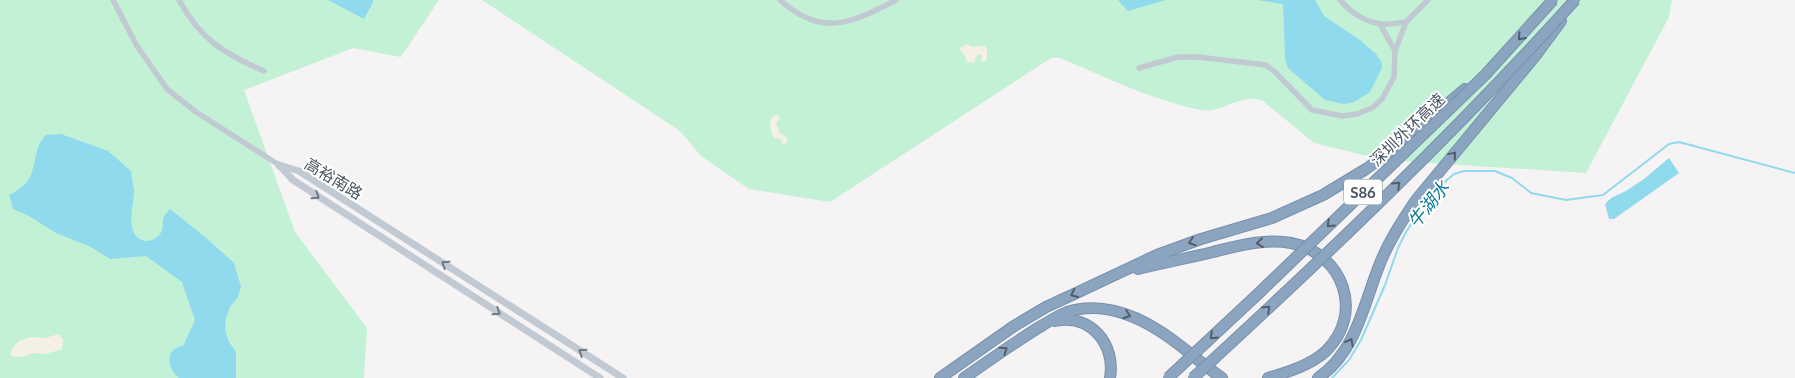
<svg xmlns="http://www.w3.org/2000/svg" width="1795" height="378" viewBox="0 0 1795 378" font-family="Lato,'Noto Sans SC',sans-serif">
	<rect width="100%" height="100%" fill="#f5f3f3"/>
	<g fill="#c3f1d5">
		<polygon points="0,0 439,0 401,57 353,48 244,90 295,232 367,328 364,378 0,378"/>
		<path d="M482 0H1672L1669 17 1586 173 1384 160 1314 143 1263 101C1241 92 1223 114 1201 110 1152 100 1105 77 1060 58H1051L830 202 749 189 701 156 680 131Z"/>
	</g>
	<g fill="#f5f0e5">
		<polygon points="967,44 972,47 985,46 987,50 987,60 984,62 981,61 982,56 980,54 977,55 974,63 967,62 965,56 961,52 960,48"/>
		<polygon points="775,115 778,115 780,118 776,123 780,133 788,138 787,142 784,145 780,139 774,138 771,132 770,120"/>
		<polygon points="59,334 63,339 62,349 46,354 34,353 21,357 13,357 10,354 13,347 19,341 31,337 45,338"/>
	</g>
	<g fill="#90daee">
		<polygon points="328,0 373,0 373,2 364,19"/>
		<polygon points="1118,0 1166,0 1128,11"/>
		<polygon points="1258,0 1315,0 1324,16 1360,40 1376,54 1381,61 1382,68 1370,92 1354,102 1344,104 1325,100 1288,68 1285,59 1283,4"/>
		<path d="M61 134 108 151 131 171C132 177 133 184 134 190 134 205 123 239 147 241 151 241 157 238 160 234 164 229 162 224 163 219 164 216 167 212 170 209L205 237 234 263 241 287 238 297 230 307 226 318 225 331 229 342 236 352V378H179C167 368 164 349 183 346L195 320 182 282 146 256 110 259 91 247 56 233 29 216 13 209 9 195C17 191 26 185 30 177 37 162 34 147 46 135Z"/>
		<polygon points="1669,158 1679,173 1614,219 1609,219 1605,204 1611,198 1626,191 1644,179"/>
	</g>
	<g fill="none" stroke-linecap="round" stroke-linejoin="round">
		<polyline stroke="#90daee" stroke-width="2" points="1332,378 1349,360 1361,340 1385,285 1398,248 1406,232 1433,192 1454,174 1464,171 1495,171 1512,178 1531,193 1566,200 1603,195 1669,144 1679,142 1795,173"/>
		<g stroke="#7690ad" stroke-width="12">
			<g id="motorway">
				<path d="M1138 269C1163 263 1188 258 1213 252 1237 246 1266 238 1291 243 1343 253 1365 313 1326 351 1311 365 1288 372 1268 378"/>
				<path d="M1055 321C1091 313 1116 345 1110 378"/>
				<polyline points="940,378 1014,326 1046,307 1072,295 1157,255 1201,239 1272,218 1323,195 1366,169 1395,148 1465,89"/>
				<path d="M964 378C990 360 1016 341 1043 325 1051 320 1059 315 1067 312 1098 302 1131 313 1158 330 1181 344 1200 363 1222 378"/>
				<path d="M1318 378C1356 352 1363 306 1379 266 1388 242 1402 221 1416 200L1536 55 1561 21"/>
			</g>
		</g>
		<g stroke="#c1cad2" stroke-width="5.5">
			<polyline points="113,0 137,46 167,89 196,112 279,165"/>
			<path d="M179 0C201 40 223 53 264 71"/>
			<path d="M780 0C822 38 852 23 896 0"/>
			<path d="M1340 0C1350 12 1365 22 1381 24 1389 25 1398 23 1406 22"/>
			<polyline points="1380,24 1395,51"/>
			<polyline points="1139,68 1178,57 1198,57 1266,65 1275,72 1312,110 1342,116 1357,114 1372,108 1382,99 1394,77 1395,51 1406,22 1428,0"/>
		</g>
		<g stroke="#c1cad2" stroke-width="7">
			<polyline points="279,165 299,171 623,378"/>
			<polyline points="279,165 293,180 600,378"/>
		</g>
		<use href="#motorway" stroke="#8ba5c1" stroke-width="10"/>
		<g stroke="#7690ad" stroke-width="12" stroke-linecap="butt">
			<g id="motorway-bridge">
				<polyline points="1168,378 1259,293 1486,74 1553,0"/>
				<path d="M1193 378C1325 257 1455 133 1575 0"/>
			</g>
		</g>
		<use href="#motorway-bridge" stroke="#8ba5c1" stroke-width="10"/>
	</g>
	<defs><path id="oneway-chevron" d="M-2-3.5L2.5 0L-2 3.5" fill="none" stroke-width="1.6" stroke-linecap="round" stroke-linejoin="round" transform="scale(1.25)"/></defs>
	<g stroke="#505e6b">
		<use href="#oneway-chevron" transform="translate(1521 37) rotate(132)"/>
		<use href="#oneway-chevron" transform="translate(1453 155) rotate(-50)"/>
		<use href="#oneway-chevron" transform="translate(1397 185) rotate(-44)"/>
		<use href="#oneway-chevron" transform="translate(1330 224) rotate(136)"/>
		<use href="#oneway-chevron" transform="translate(1192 242) rotate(161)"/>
		<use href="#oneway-chevron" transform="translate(1260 243) rotate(174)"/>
		<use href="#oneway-chevron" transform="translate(1074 294) rotate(155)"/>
		<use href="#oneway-chevron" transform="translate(1267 309) rotate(-43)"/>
		<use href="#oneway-chevron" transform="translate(1127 315) rotate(20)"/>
		<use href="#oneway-chevron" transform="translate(1213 336) rotate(137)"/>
		<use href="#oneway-chevron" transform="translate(1350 342) rotate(-61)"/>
		<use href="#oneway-chevron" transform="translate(1004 350) rotate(-35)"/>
	</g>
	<g stroke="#6e7983">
		<use href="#oneway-chevron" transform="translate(316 196) rotate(33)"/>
		<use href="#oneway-chevron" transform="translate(445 264) rotate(-147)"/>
		<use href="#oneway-chevron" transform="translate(497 312) rotate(33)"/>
		<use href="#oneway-chevron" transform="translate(582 352) rotate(-147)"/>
	</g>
	<g text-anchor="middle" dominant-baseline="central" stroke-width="4" stroke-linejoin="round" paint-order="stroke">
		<rect fill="#fff" stroke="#808990" stroke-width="1" x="1344" y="179.5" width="38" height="25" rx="4"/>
		<g font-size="15" font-weight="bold" fill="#4a5661">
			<text x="1363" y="192">S86</text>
		</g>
		<g font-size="16" fill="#4a5661" stroke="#fff">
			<text transform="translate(1407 129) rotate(-44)">深圳外环高速</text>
			<text transform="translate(334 178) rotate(31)">高裕南路</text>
		</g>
		<g font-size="18" font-style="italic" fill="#0c7c9b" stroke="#fff">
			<text transform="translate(1428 204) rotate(-51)">牛湖水</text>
		</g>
	</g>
</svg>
